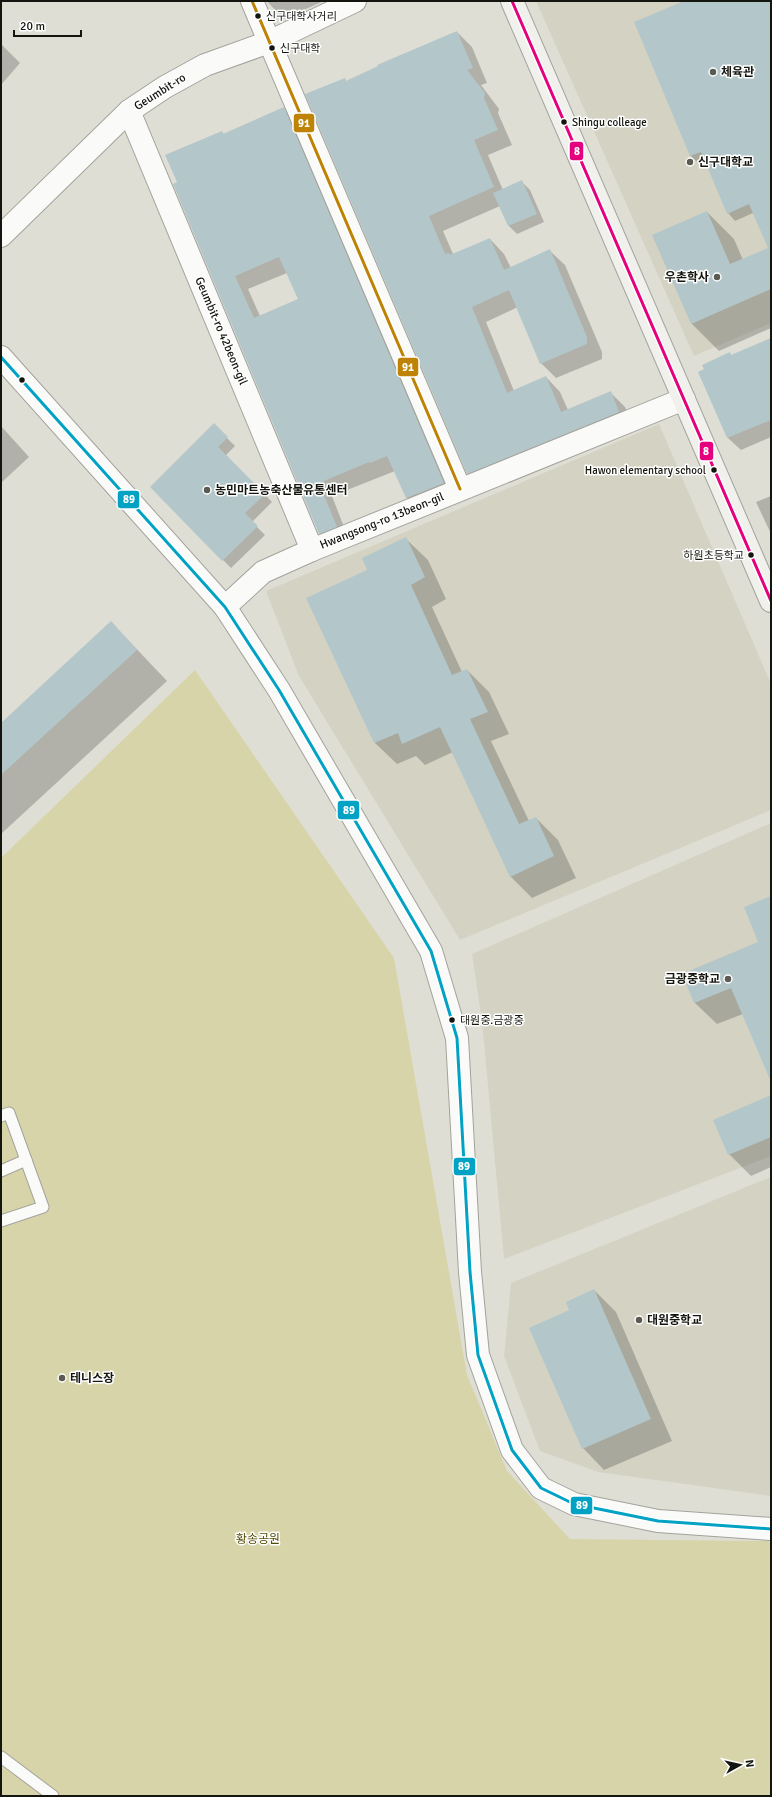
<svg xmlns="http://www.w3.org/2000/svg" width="772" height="1797" viewBox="0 0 772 1797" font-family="Signika,'Noto Sans KR',sans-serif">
	<rect width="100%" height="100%" fill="#deded5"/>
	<g fill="#d4d3c3">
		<polygon points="536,1 771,1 771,323 694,356"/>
		<polygon points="659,424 771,684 771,810 460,940 299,676 266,591"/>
		<polygon points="771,823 771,1156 504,1259 482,1021 472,954"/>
		<polygon points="771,1177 771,1496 598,1472 540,1451 504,1356 511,1283"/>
	</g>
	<polygon fill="#d8d4aa" points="195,670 394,958 467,1375 507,1471 570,1539 771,1541 771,1796 1,1796 1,858"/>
	<g fill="#0003" fill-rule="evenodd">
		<polygon points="267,1 324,1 283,19"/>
		<polygon points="687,1 771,1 771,253 753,213 735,221 728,213 706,160 698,163 691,156 635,23"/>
		<polygon points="457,32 472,47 487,83 481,85 499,109 498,113 512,145 488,155 503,190 522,182 530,190 544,222 517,234 509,226 500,206 443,231 453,254 490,239 504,254 511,268 550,251 565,265 602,352 602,359 556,378 541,363 518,307 486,322 514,391 546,377 560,392 568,410 610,392 625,407 634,427 483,488 468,473 345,79 347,82"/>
		<polygon points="1,44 20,63 1,85"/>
		<path d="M283 108 297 122 457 497 420 511 407 498 395 471 332 496 349 540 333 547 320 533 178 183 222 132 224 134ZM287 273 299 300 260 316 248 289Z"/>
		<polygon points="707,212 734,239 743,260 771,273 771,328 719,351 692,324 653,236"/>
		<polygon points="771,339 771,437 741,450 728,438 700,373 729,353 732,356"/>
		<polygon points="214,425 235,446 226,455 272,502 252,522 265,535 231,568 151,487"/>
		<polygon points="1,426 29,457 1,483"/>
		<polygon points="771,496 771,534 756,502"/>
		<polygon points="406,539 428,560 446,599 432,607 462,672 467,670 489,692 509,734 491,741 529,821 536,818 558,840 576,878 532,898 511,877 453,752 425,765 416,756 397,764 375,743 368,570"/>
		<polygon points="111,622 167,681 1,834 1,724"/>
		<polygon points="771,897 771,1080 743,1014 717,1024 695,1003 683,974 759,942"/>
		<polygon points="771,1096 771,1167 751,1176 729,1154"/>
		<polygon points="594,1290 616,1312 672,1441 604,1470 583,1448 571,1311"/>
	</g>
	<g fill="#b3c7ca" fill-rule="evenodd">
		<polygon points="684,1 771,1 771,289 691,324 652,235 707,211 730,264 768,248 749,204 727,214 701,152 690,156 634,22"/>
		<polygon points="457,31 473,68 467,70 485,93 484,98 498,130 474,140 494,187 429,216 445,254 449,253 450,255 490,238 504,270 550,249 587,337 587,344 540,364 509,290 472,307 507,393 546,376 561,412 611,391 619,412 467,474 305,94 345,78 346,81 378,66 377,65"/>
		<path d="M284 107 444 483 406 498 387 456 370 463 369 462 319 483 337 527 319 534 173 184 177 182 165 155 222 131 223 134ZM279 257 298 299 254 318 235 276Z"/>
		<polygon points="522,180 537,214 508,226 493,193"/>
		<polygon points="771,338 771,420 727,438 698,372 704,369 702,365 730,352 731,355"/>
		<polygon points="214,423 228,437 218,447 265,494 245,513 258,526 222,561 150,487"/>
		<polygon points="406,537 425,577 411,585 452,675 467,669 488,712 470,719 519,824 536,817 554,856 510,877 440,727 402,744 398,733 374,743 306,598 367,570 362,558"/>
		<polygon points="111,621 137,650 1,775 1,723"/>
		<polygon points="771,896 771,1082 731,988 694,1003 682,974 758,942 744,907"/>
		<polygon points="771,1095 771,1137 728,1155 713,1120"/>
		<polygon points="594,1289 651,1419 582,1449 529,1328 569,1310 566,1302"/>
	</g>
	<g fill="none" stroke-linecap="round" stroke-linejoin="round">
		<g stroke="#a3a39c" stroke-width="13">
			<g id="service">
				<polyline points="1,1116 9,1113 43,1207 1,1221"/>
				<polyline points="1,1171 26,1160"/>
				<polyline points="1,1757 53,1796"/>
			</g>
		</g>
		<g stroke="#a3a39c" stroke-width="24">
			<g id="minor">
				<polyline points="252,1 460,489"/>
				<polyline points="129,111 312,550"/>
				<polyline points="225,607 263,572 312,550 684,399"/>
			</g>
		</g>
		<g stroke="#a3a39c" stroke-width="24">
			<g id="tertiary">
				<polyline points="1,236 129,111 165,87 205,65 269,42 355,1"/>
				<polyline points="1,357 225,607 279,690 431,951 457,1038 470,1272 478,1355 512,1450 541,1488 574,1504 658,1521 771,1529"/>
			</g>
		</g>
		<g stroke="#a3a39c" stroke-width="24">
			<polyline id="secondary" points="512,1 771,601"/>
		</g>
		<use href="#service" stroke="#fafaf9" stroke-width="11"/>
		<use href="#minor" stroke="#fafaf9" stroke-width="22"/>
		<use href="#tertiary" stroke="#fafaf9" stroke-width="22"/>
		<use href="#secondary" stroke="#f0f0ec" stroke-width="22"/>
		<g stroke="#fff" stroke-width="6">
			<polyline id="bus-1" points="512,1 771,601"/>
		</g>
		<g stroke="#fff" stroke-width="6">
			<polyline id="bus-2" points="1,357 225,607 279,690 431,951 457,1038 470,1272 478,1355 512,1450 541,1488 574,1504 658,1521 771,1529"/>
		</g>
		<g stroke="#fff" stroke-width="6">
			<polyline id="bus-3" points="252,1 460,489"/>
		</g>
		<use href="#bus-1" stroke="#e5007d" stroke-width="3"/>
		<use href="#bus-2" stroke="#01a2c4" stroke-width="3"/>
		<use href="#bus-3" stroke="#be8204" stroke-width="3"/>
	</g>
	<g fill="#15150f" stroke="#fff" stroke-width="1.5">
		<circle cx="258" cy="16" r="3.5"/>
		<circle cx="272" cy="48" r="3.5"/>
		<circle cx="564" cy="122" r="3.5"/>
		<circle cx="22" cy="380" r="3.5"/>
		<circle cx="714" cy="470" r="3.5"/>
		<circle cx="751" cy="555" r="3.5"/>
		<circle cx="452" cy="1020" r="3.5"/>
	</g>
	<g fill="#5b5b54" stroke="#fff" stroke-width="1.5">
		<circle cx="713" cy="72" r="4"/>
		<circle cx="690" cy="162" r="4"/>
		<circle cx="717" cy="277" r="4"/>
		<circle cx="207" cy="490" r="4"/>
		<circle cx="728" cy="979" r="4"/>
		<circle cx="639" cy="1320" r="4"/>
		<circle cx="62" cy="1378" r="4"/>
	</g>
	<g text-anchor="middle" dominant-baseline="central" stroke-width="3" stroke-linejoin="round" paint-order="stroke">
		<g font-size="11" fill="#15150f" stroke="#fff" text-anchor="start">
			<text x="266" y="16">신구대학사거리</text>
			<text x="280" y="48">신구대학</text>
			<text x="572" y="122">Shingu colleage</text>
			<text x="706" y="470" text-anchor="end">Hawon elementary school</text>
			<text x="744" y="555" text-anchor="end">하원초등학교</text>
			<text x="460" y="1020">대원중.금광중</text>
		</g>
		<g font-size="12" font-weight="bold" fill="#15150f" stroke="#fff" text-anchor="start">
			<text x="721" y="72">체육관</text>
			<text x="698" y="162">신구대학교</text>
			<text x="709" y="277" text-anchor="end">우촌학사</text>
			<text x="215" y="490">농민마트농축산물유통센터</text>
			<text x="720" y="979" text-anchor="end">금광중학교</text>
			<text x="647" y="1320">대원중학교</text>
			<text x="70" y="1378">테니스장</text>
		</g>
		<g font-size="12" fill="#15150f" stroke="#fff">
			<text transform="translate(160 92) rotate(-32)">Geumbit-ro</text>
			<text transform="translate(221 331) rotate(67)">Geumbit-ro 42beon-gil</text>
			<text transform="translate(382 521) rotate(-22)">Hwangsong-ro 13beon-gil</text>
		</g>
		<g font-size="12" fill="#534d08" stroke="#fff">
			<text x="258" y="1539">황송공원</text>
		</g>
	</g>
	<g stroke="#fff" stroke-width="1.5">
		<rect x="293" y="113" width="22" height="20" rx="4" fill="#be8204"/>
		<rect x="569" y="141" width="15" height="20" rx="4" fill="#e5007d"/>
		<rect x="397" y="357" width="22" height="20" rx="4" fill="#be8204"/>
		<rect x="699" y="441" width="15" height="20" rx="4" fill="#e5007d"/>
		<rect x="117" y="490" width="23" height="19" rx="4" fill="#01a2c4"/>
		<rect x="337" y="800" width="23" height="20" rx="4" fill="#01a2c4"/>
		<rect x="453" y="1157" width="23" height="19" rx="4" fill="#01a2c4"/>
		<rect x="570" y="1496" width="23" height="19" rx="4" fill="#01a2c4"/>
	</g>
	<g font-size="11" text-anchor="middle" font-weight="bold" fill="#fff">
		<text x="304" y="127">91</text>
		<text x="577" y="155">8</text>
		<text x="408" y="371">91</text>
		<text x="706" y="455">8</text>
		<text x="129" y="503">89</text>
		<text x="349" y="814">89</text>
		<text x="464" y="1170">89</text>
		<text x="582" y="1509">89</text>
	</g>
	<rect width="772" height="1797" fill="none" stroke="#15150f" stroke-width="4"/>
	<g transform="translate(740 1765) rotate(82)" stroke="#ffffff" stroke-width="3" paint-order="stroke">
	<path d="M0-3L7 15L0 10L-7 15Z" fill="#15150f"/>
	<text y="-6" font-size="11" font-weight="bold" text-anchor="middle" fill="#15150f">N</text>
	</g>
	<path d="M14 30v6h67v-6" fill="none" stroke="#15150f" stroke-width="2"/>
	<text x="20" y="30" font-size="12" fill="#15150f" stroke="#ffffff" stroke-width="3" paint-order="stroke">20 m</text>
</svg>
